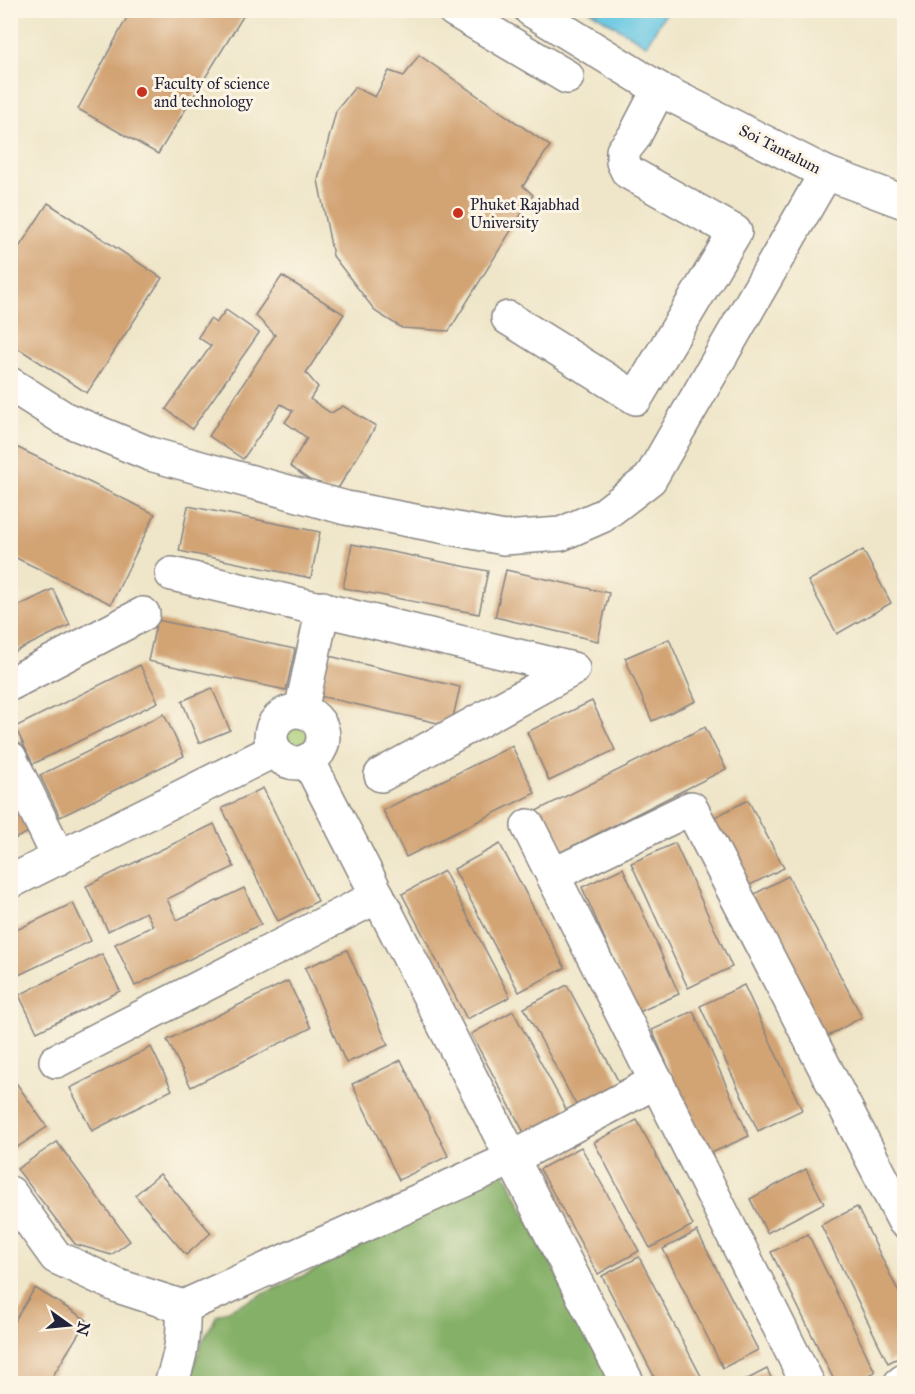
<svg xmlns="http://www.w3.org/2000/svg" width="915" height="1394" viewBox="0 0 915 1394" font-family="'IM FELL Great Primer',serif">
	<rect width="100%" height="100%" fill="#fcf5e5"/>
	<filter id="ink" filterUnits="userSpaceOnUse"><feTurbulence type="fractalNoise" baseFrequency=".0167" numOctaves="2"/><feDisplacementMap in="SourceGraphic" scale="12" xChannelSelector="R" yChannelSelector="G"/><feConvolveMatrix kernelMatrix="1 2 1 2 8 2 1 2 1" color-interpolation-filters="sRGB"/></filter>
	<filter id="wash" filterUnits="userSpaceOnUse"><feTurbulence type="fractalNoise" baseFrequency=".008" numOctaves="4" result="noise"/><feDisplacementMap in="SourceGraphic" scale="24" xChannelSelector="R" yChannelSelector="G"/><feGaussianBlur stdDeviation="1.35" result="paint"/><feColorMatrix in="noise" values="0 0 0 0 0 0 0 0 0 0 0 0 0 0 0 0 0 1.4 0 .05"/><feComposite in="paint" operator="in"/></filter>
	<g filter="url(#wash)">
		<rect width="100%" height="100%" fill="#efe6c9"/>
		<circle fill="#a7cc76" stroke="#647758" stroke-width="1.5" cx="298" cy="736" r="20"/>
		<polygon fill="#85b067" stroke="#546951" stroke-width="1.5" points="504,1171 612,1384 188,1384 202,1342 217,1315 307,1274"/>
		<polygon fill="#64c6e3" stroke="#43748f" stroke-width="1.5" points="590,11 667,11 646,45"/>
		<g id="blocks">
			<g fill="#d2a373">
				<polygon points="131,10 247,10 158,154 78,109"/>
				<polygon points="419,55 550,146 523,186 533,195 449,331 402,328 376,312 333,256 318,180 336,111 355,87 375,97 389,71 404,76"/>
				<polygon points="48,203 162,278 87,393 10,343 10,261"/>
				<polygon points="282,276 344,314 306,373 318,387 310,399 331,413 343,406 376,426 339,487 325,491 290,466 307,438 285,422 293,411 281,404 243,459 209,436 275,335 255,315"/>
				<polygon points="226,310 259,333 192,429 166,409 211,346 198,337 210,319 216,323"/>
				<polygon points="10,444 155,514 111,604 10,555"/>
				<polygon points="188,506 320,532 311,578 179,551"/>
				<polygon points="352,544 488,571 479,614 343,588"/>
				<polygon points="863,550 891,603 837,634 808,581"/>
				<polygon points="506,570 609,593 598,641 495,617"/>
				<polygon points="53,589 70,625 10,654 10,610"/>
				<polygon points="157,620 295,649 286,690 148,661"/>
				<polygon points="669,639 696,701 652,721 625,658"/>
				<polygon points="329,656 460,687 451,726 319,696"/>
				<polygon points="140,665 158,702 33,764 15,727"/>
				<polygon points="212,688 230,730 199,743 182,701"/>
				<polygon points="592,701 615,750 549,781 527,732"/>
				<polygon points="164,714 184,756 60,817 40,775"/>
				<polygon points="705,727 726,769 555,855 534,812"/>
				<polygon points="512,746 535,793 406,857 383,810"/>
				<polygon points="263,788 318,901 278,921 222,808"/>
				<polygon points="10,796 29,832 10,841"/>
				<polygon points="748,800 784,868 744,888 709,820"/>
				<polygon points="214,824 234,867 167,899 177,920 244,888 261,924 135,986 115,944 153,926 146,912 108,931 86,886"/>
				<polygon points="675,843 732,967 688,988 631,863"/>
				<polygon points="500,844 565,968 519,992 454,869"/>
				<polygon points="623,868 679,994 637,1013 582,887"/>
				<polygon points="444,871 510,997 467,1019 402,894"/>
				<polygon points="788,876 862,1017 821,1040 747,898"/>
				<polygon points="73,903 91,941 10,979 10,933"/>
				<polygon points="347,950 388,1045 346,1063 305,968"/>
				<polygon points="102,954 120,991 37,1032 19,995"/>
				<polygon points="288,981 311,1028 191,1087 167,1040"/>
				<polygon points="567,985 622,1088 580,1112 524,1008"/>
				<polygon points="744,985 802,1110 758,1131 700,1006"/>
				<polygon points="513,1011 569,1115 527,1138 471,1034"/>
				<polygon points="693,1011 749,1136 707,1155 652,1030"/>
				<polygon points="151,1047 172,1090 92,1131 70,1088"/>
				<polygon points="401,1060 448,1156 399,1180 352,1084"/>
				<polygon points="10,1074 47,1127 10,1152"/>
				<polygon points="637,1120 693,1225 650,1248 594,1142"/>
				<polygon points="57,1142 130,1241 111,1255 75,1244 17,1169"/>
				<polygon points="581,1147 639,1251 598,1274 540,1169"/>
				<polygon points="806,1169 824,1203 767,1233 750,1199"/>
				<polygon points="160,1174 211,1233 186,1255 135,1195"/>
				<polygon points="857,1207 904,1303 904,1355 888,1363 821,1225"/>
				<polygon points="697,1231 758,1350 723,1368 663,1249"/>
				<polygon points="808,1234 875,1372 852,1384 836,1384 771,1252"/>
				<polygon points="639,1257 703,1380 697,1384 658,1384 602,1276"/>
				<polygon points="35,1288 87,1320 48,1384 10,1384 10,1328"/>
				<polygon points="767,1369 774,1384 738,1384"/>
			</g>
		</g>
	</g>
	<g filter="url(#ink)">
		<use href="#blocks" fill-opacity="0" stroke="#888482" stroke-width="1.5"/>
		<g fill="none" stroke-linecap="round" stroke-linejoin="round">
			<g stroke="#888482" stroke-width="36">
				<g id="minor">
					<polyline points="454,10 567,77"/>
					<polyline points="659,89 826,173 904,202"/>
					<polyline points="508,318 636,398 735,232 628,172 623,162 623,151 634,137 659,89 531,10"/>
					<polyline points="10,384 65,419 150,454 346,508 504,538 561,534 602,516 650,479 826,173"/>
					<polyline points="172,574 573,669 381,775"/>
					<polyline points="10,684 143,614"/>
					<polyline points="301,711 323,608"/>
					<circle cx="297" cy="737" r="26"/>
					<polyline points="10,758 59,858"/>
					<polyline points="308,760 628,1384"/>
					<polyline points="528,826 808,1384"/>
					<polyline points="553,875 691,808 904,1221"/>
					<polyline points="10,882 275,750"/>
					<polyline points="56,1061 378,896"/>
					<polyline points="10,1193 56,1257 118,1286 183,1307 511,1159 657,1081"/>
					<path d="M171 1384C181 1356 184 1336 183 1307"/>
					<polyline points="900,1384 904,1381"/>
				</g>
			</g>
			<use href="#minor" stroke="#fff" stroke-width="33"/>
		</g>
	</g>
	<g fill="#c8321e" stroke="#fcf5e5" stroke-width="2">
		<circle cx="142" cy="92" r="6"/>
		<circle cx="458" cy="213" r="6"/>
	</g>
	<g text-anchor="middle" dominant-baseline="central" stroke-width="6" stroke-linejoin="round" paint-order="stroke">
		<g font-size="16" fill="#22223b" stroke="#fcf5e5" text-anchor="start">
			<text x="154" y="83">Faculty of science<tspan x="154" dy="18">and technology</tspan></text>
			<text x="470" y="204">Phuket Rajabhad<tspan x="470" dy="18">University</tspan></text>
		</g>
		<g font-size="16" fill="#22223b" stroke="#fcf5e5">
			<text transform="translate(780 149) rotate(27)">Soi Tantalum</text>
		</g>
	</g>
	<rect width="915" height="1394" fill="none" stroke="#fcf5e5" stroke-width="36"/>
	<g transform="translate(69 1325) rotate(105)" stroke="#fcf5e5" stroke-width="4.5" paint-order="stroke">
	<path d="M0-4.5L10 22L0 15L-10 22Z" fill="#22223b"/>
	<text y="-9" font-size="16" font-weight="bold" text-anchor="middle" fill="#22223b">N</text>
	</g>
</svg>
